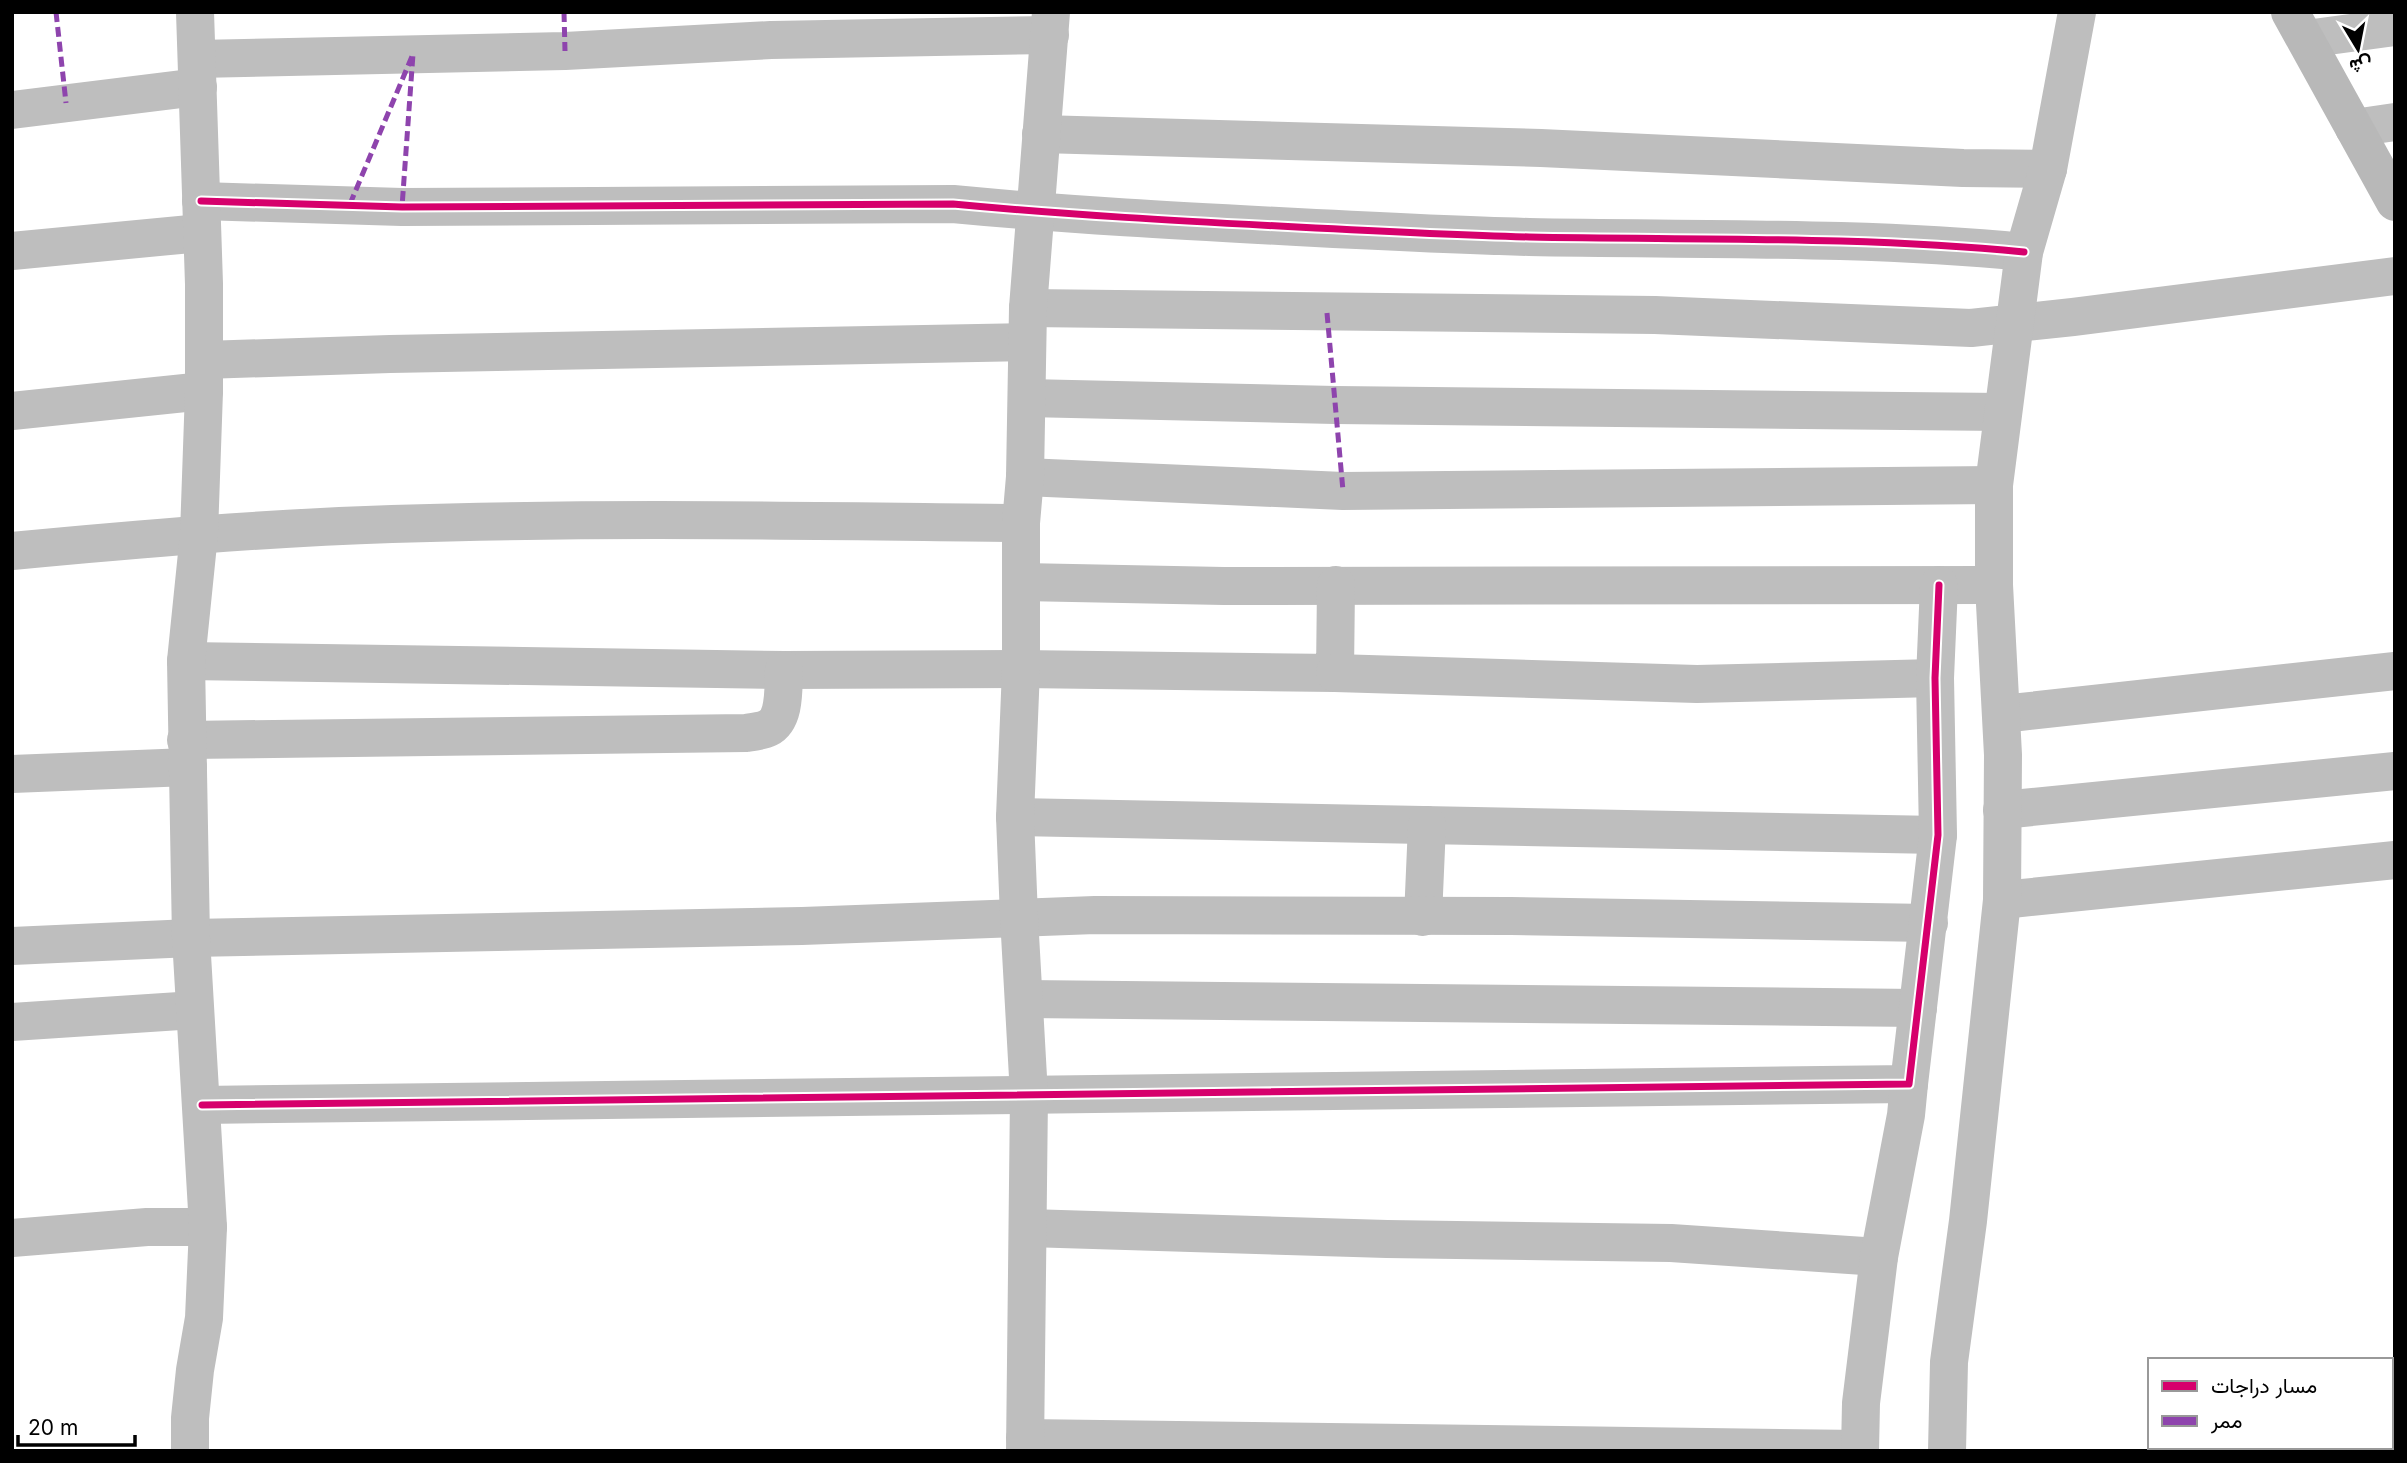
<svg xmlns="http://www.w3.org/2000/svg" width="2407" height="1463" viewBox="0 0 2407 1463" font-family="Inter,Vazirmatn,sans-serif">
	<rect width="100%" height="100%" fill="#fff"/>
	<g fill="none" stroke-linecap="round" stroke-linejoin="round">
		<g stroke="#bebebe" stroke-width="38">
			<polyline points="2306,39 2395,27"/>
			<polyline points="197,59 565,51 771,40 1050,35"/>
			<polyline points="12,110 198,87"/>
			<polyline points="2354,128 2395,122"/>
			<polyline points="1041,134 1541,148 1963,168 2048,169"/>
			<path d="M201 201 402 207 953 204C1068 215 1182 221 1297 227 1374 231 1451 235 1529 237 1694 240 1859 236 2024 252"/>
			<polyline points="12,251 201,233"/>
			<polyline points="1028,308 1655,315 1971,328 2073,317 2395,276"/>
			<polyline points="204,360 390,354 1027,342"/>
			<polyline points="1027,398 1335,405 2003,412"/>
			<polyline points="12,411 204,391"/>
			<polyline points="1025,477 1343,491 1994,485"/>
			<path d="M12 551C139 539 265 528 392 524 601 517 811 521 1021 523"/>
			<polyline points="1022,582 1224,586 1994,585"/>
			<polyline points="186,661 784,670 1021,669 1335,673 1336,585"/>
			<polyline points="1335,673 1697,684 1935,678"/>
			<polyline points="2002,714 2395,671"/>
			<path d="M186 740 746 733C753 732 762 731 768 728 786 719 783 687 784 670"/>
			<polyline points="12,774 188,767"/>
			<polyline points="2002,810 2395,771"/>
			<polyline points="1015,817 1938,835"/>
			<polyline points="2002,900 2395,860"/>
			<polyline points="1423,917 1427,825"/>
			<polyline points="12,946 191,938 802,926 1095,915 1511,916 1929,923"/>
			<polyline points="1025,999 1918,1008"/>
			<polyline points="12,1022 195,1010"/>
			<polyline points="202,1105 1909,1084 1938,835 1935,678 1939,585"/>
			<polyline points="1028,1228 1387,1239 1671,1243 1879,1257"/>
			<polyline points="12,1238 147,1227 208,1227"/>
			<polyline points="1025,1438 1860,1449"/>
			<polyline points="190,1451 190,1418 195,1370 204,1318 208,1227 191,938 186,661 199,534 204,391 204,284 195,12"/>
			<polyline points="1025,1451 1029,1095 1019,917 1015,817 1021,669 1021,523 1025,477 1028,308 1051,12"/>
			<polyline points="1860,1451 1861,1403 1879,1257 1906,1115 1909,1084"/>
			<polyline points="1947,1451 1949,1362 1968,1221 2002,900 2003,755 1994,585 1994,485 2024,252 2048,169 2077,12"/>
		</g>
		<polyline stroke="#b8b8b8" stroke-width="38" points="2290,12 2395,202"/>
		<g stroke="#8e44ad" stroke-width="5" stroke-dasharray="10 5" stroke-linecap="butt">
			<polyline points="56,12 66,103"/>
			<polyline points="564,12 565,51"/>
			<polyline points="350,204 413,54 402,207"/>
			<polyline points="1327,313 1343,491"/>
		</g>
		<g stroke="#fff" stroke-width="11">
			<g id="cycleway">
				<path d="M201 201 402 207 953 204C1068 215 1182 221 1297 227 1374 231 1451 235 1529 237 1694 240 1859 236 2024 252"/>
				<polyline points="202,1105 1909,1084 1938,835 1935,678 1939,585"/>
			</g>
		</g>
		<use href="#cycleway" stroke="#d6006c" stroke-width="7"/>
	</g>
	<rect width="2407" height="1463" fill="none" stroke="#000000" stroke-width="28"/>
	<rect x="2148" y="1358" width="245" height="91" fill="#ffffff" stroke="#999999" stroke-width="2"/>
	<rect x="2162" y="1381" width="35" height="10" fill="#d6006c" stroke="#999999" stroke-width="2"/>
	<text x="2211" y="1393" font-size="21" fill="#000000">مسار دراجات</text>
	<rect x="2162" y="1416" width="35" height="10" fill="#8e44ad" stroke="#999999" stroke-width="2"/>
	<text x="2211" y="1428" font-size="21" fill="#000000">ممر</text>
	<g transform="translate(2358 49) rotate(170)" stroke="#ffffff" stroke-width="5" paint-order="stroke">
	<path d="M0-5L12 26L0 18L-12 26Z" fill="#000000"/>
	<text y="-10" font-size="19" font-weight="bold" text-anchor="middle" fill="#000000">ش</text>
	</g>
	<path d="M18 1435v10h117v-10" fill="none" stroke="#000000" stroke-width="3.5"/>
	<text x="28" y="1435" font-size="21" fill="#000000" stroke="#ffffff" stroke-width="5" paint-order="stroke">20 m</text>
</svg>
